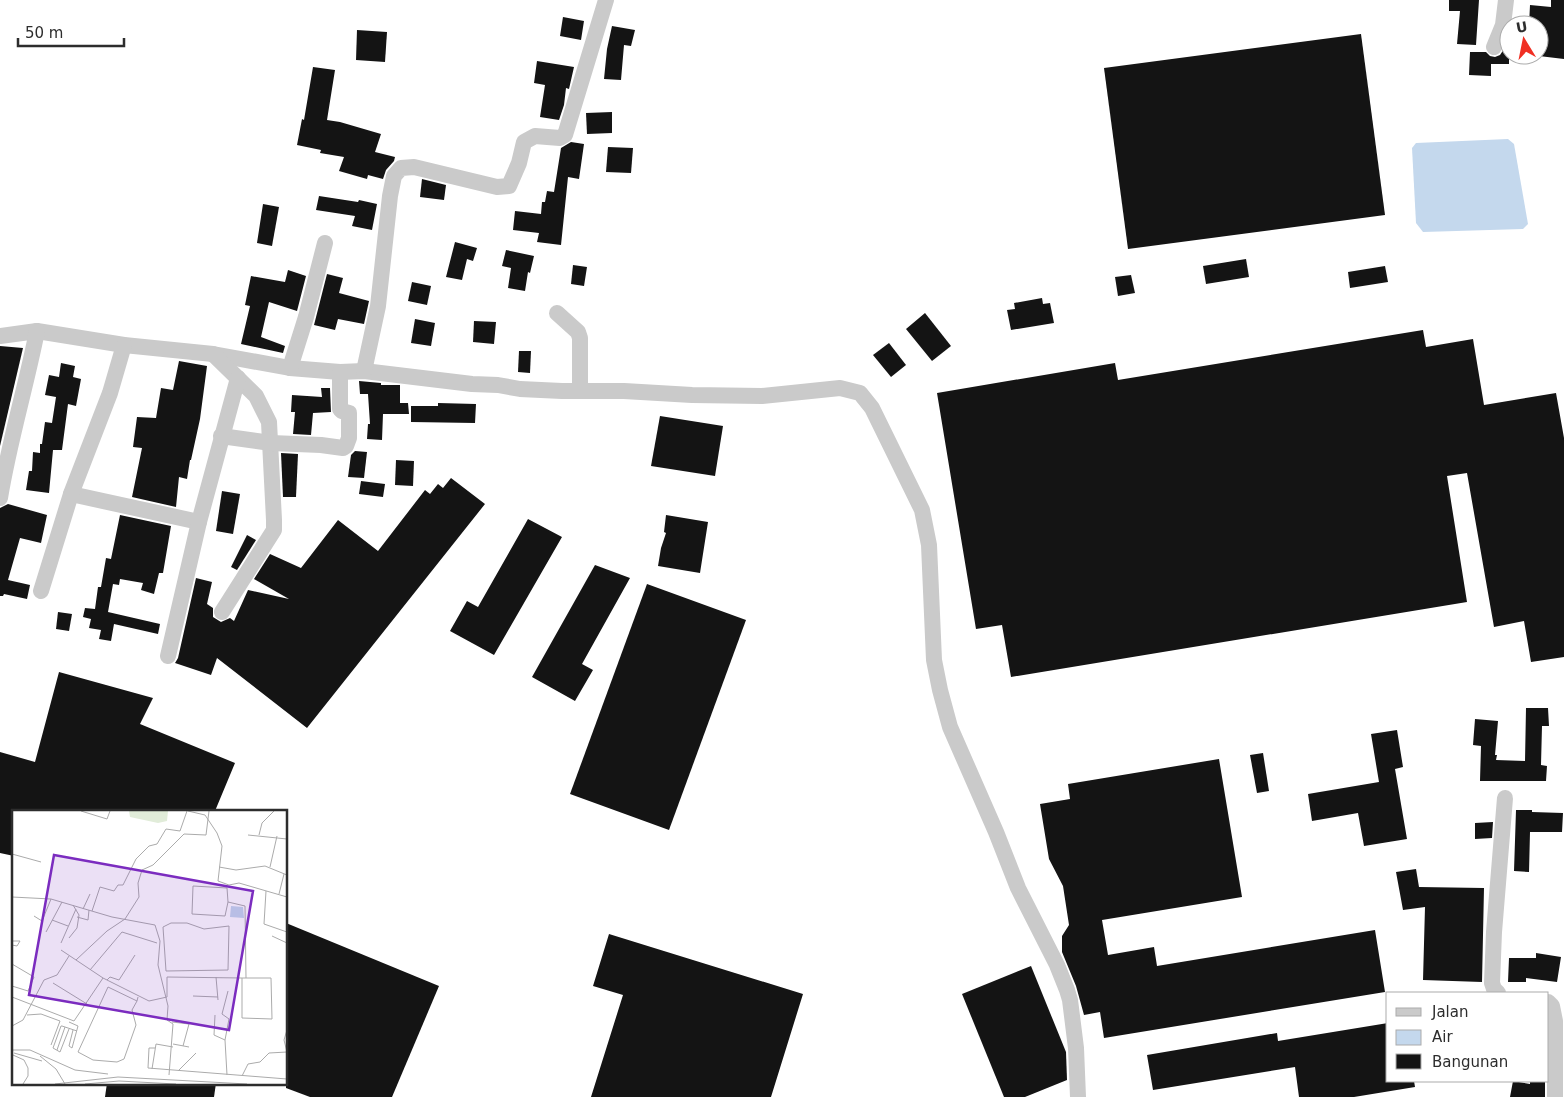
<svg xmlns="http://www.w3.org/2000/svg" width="1564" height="1097" viewBox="0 0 1564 1097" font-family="'DejaVu Sans',sans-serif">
	<rect width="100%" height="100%" fill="#fff"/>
	<polygon fill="#c4d8ed" points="1508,139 1514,144 1528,224 1523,229 1423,232 1416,223 1412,148 1416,143"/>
	<g fill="#141414">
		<polygon points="1449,0 1479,0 1476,45 1457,44 1460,11 1449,11"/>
		<polygon points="1551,0 1564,0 1564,59 1539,56 1539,25 1529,25 1530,5 1551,7"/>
		<polygon points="563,17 584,21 581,40 560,36"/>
		<polygon points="612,26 635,30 631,46 624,45 621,80 604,79 607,49"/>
		<polygon points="357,30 387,32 385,62 356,60"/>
		<polygon points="1361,34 1385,215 1128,249 1104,68"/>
		<polygon points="1504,49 1509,50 1509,64 1491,64 1491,76 1469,75 1470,52 1486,52 1490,56 1495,57 1500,55"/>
		<polygon points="537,61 574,67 569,89 566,88 564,105 559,120 540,117 545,85 534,83"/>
		<polygon points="313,67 335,70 327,120 340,122 381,134 375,152 395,157 394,161 386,170 383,179 368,175 367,179 339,171 344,157 320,153 321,150 297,145 302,119 304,120"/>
		<polygon points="612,112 612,133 587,134 586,113"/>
		<polygon points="571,142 584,144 579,179 568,177 561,245 537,242 539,233 513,230 515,211 541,214 542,202 545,202 547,191 554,192 561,148"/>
		<polygon points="608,147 633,148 631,173 606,172"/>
		<polygon points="422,179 446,185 444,200 420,197"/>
		<polygon points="319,196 358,202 359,200 377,204 372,230 352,226 355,216 316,210"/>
		<polygon points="263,204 279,207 272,246 257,243"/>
		<polygon points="455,242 477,248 473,261 467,259 462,280 446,277"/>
		<polygon points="506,250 534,256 530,273 528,272 525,291 508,288 511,268 502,266"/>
		<polygon points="1246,259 1249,277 1206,284 1203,266"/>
		<polygon points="573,265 587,267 584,286 571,284"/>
		<polygon points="1385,266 1388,282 1350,288 1348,272"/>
		<polygon points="288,270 306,276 297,311 269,302 261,337 285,346 283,353 241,344 250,306 245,305 251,276 285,282"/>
		<polygon points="327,274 343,278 339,293 369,301 364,324 338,319 335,330 314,325"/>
		<polygon points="1131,275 1135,293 1118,296 1115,277"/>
		<polygon points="412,282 431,286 427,305 408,301"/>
		<polygon points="1042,298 1043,304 1050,303 1054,323 1011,330 1007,310 1015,309 1014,303"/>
		<polygon points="925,313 951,346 932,361 906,329"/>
		<polygon points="415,319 435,323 431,346 411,343"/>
		<polygon points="474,321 496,322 494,344 473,342"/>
		<polygon points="1423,330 1426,347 1473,339 1484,405 1556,393 1564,438 1564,657 1531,662 1524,621 1494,627 1467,473 1447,476 1467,602 1011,677 1002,625 976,629 937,393 1115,363 1118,380"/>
		<polygon points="889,343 906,365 891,377 873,355"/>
		<polygon points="0,346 23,348 0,446"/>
		<polygon points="519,351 531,351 530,373 518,372"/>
		<polygon points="179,361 207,366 200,419 191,460 190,460 187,479 179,477 176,507 132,497 142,448 133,447 137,417 156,418 161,388 173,390"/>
		<polygon points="61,363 75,366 73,377 81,379 76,406 68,404 62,450 53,450 49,493 26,490 29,471 32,471 33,452 40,453 40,444 42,444 45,422 52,423 56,397 45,395 49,375 59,377"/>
		<polygon points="359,381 381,383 381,385 400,385 400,403 408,403 409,414 383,414 382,440 367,439 368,424 370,424 368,394 360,394"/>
		<polygon points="321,388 330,388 331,412 313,413 311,435 293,434 295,412 291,412 292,395 322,397"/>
		<polygon points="438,403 476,404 475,423 411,422 411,406 438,406"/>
		<polygon points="660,416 723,426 715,476 651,466"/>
		<polygon points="355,451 367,452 364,478 348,477 351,455"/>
		<polygon points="281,453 298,454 296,497 283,497"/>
		<polygon points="396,460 414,461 413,486 395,485"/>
		<polygon points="451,478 485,504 307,728 217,658 211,675 175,663 178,658 196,578 212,582 207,604 213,608 213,617 221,622 230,618 234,621 248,590 289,599 254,579 270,554 301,568 338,520 378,551 425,490 430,494 438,484 443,488"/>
		<polygon points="361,481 385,484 383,497 359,494"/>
		<polygon points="222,491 240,494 233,534 216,531"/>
		<polygon points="8,504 47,515 41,543 20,538 8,580 30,585 27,599 4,594 3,596 0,596 0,508"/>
		<polygon points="120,515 171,526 163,573 159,573 154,594 141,590 143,583 120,579 119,585 113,584 108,612 160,624 158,634 114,624 111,641 99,639 101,630 89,628 91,619 83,617 85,608 95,609 98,587 101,587 106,558 111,559"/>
		<polygon points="666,515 708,522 700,573 658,566 661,548 666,533 664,532"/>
		<polygon points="528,519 562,537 494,655 450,631 467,601 478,607"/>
		<polygon points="247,535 256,540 237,570 231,567"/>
		<polygon points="595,565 630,578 582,664 593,670 575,701 532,677"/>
		<polygon points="647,584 746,620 669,830 570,794"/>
		<polygon points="58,612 72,614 69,631 56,629"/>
		<polygon points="59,672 153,698 140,724 235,763 215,811 14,811 14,856 0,853 0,752 35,762"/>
		<polygon points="1526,708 1548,708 1549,726 1542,726 1541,765 1547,766 1546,781 1480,781 1481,746 1473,745 1475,719 1498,721 1495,755 1497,755 1496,760 1525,761"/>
		<polygon points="1397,730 1403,767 1395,769 1407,839 1364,846 1358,813 1312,821 1308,794 1379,782 1371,734"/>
		<polygon points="1263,753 1269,791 1257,793 1250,755"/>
		<polygon points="1219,759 1242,897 1102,920 1108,955 1154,947 1157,966 1375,930 1385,992 1104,1038 1100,1012 1084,1015 1076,986 1062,952 1062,936 1069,925 1063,886 1049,859 1040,804 1070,799 1068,784"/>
		<polygon points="1516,810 1532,810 1532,812 1563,813 1562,832 1530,832 1529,872 1514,871"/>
		<polygon points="1493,822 1492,838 1475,839 1475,823"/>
		<polygon points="1416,869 1419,887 1484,888 1482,982 1423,980 1425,907 1403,910 1396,872"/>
		<polygon points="286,923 439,986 392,1097 310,1097 286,1088"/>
		<polygon points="609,934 803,994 771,1097 591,1097 623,995 593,986"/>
		<polygon points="1536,953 1561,957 1557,982 1526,978 1526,982 1508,982 1509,958 1536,958"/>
		<polygon points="1031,966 1066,1052 1067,1080 1025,1097 1004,1097 962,994"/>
		<polygon points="1388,1023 1388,1081 1414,1081 1415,1087 1354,1097 1299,1097 1295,1067 1153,1090 1147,1055 1277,1033 1278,1041"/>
		<polygon points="1513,1081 1530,1084 1530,1081 1545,1081 1545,1097 1510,1097"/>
		<polygon points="107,1083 216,1083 214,1097 105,1097"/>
	</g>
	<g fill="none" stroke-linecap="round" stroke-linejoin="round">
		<g stroke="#cacaca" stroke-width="16">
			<polyline points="1494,47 1503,25 1506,0"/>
			<polyline points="557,313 578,332 580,338 580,391"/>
			<polyline points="0,336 37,331 124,345 213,354 290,368 340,372 364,371 472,384 498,385 520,389 562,391 624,391 692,395 762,396 840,388 860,393 872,408 922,510 929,545 934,660 940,690 950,727 996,832 1018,888 1057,965 1067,990 1070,1000 1076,1048 1078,1097"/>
			<polyline points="213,354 256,396 269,422 274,520 274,530 222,612"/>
			<polyline points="290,368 306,317 325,243"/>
			<polyline points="364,371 378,306 390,196 394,176 401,168 414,167 497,187 509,186 519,163 524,142 535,136 560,138 565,135 606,0"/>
			<polyline points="221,436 271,443 321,445 343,448 346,446 349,438 349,413 342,411 340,409 340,372"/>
			<polyline points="71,494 199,522"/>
			<path d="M0 498C9 442 26 387 37 331"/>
			<polyline points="41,591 71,494 110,393 124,345"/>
			<polyline points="168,656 199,522 238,378"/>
			<polyline points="1498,993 1494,989 1492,983 1494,932 1505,798"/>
			<polyline points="1548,1002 1552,1006 1555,1021 1555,1097"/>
		</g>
	</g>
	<g transform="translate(12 810)">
		<rect width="275" height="275" fill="#fff"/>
		<path d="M117 1H156L155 11 146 13 118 7Z" fill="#e1ecd9"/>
		<path d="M219 96 231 97 232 108 218 107Z" fill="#c4d8ed"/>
		<path fill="none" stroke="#ababab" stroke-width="1" d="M69 1 95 9 98 1M176 1 193 5 205 23 210 36 206 71 217 75 227 73 275 87M236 25 275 29M247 25 250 13 262 1M0 44 29 52M207 57 224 60 253 56 275 65M258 57 265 26M254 81 252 114 275 122M267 84 272 64M0 87 39 89 100 107 143 115 148 131 146 155 156 196 155 210 161 214 157 265M216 92 213 106 180 104 181 76 215 78 216 92 233 96 234 168M71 99 78 84M80 101 88 77 102 81 106 75H111L124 49 137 36 145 34 154 19 168 21 175 1M22 106 30 111 39 89M65 107 76 110 77 100M40 110 56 116M159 113H175L192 119 217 116 216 160 154 161 151 117ZM34 122 50 92M260 126 275 133M57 128 65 118 67 105 61 95M0 131H8L5 136 0 135M49 133 64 99M49 140 91 168M64 150 95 121 113 109 127 87 126 73 130 60 141 55 172 24 194 25 197 1M0 154 22 167 16 181 0 176M78 160 110 122 145 133M204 167 206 190M95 170 98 167 107 170 123 145M41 173 75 194M181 186 206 187M0 187 62 211 91 168 137 191 155 187V167L230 168V208L260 209 259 168H230M125 191 120 200 124 215 112 249 105 252 81 250 66 242 96 177 125 191 126 187M15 205 29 204 48 211 39 235M203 205 202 225 213 230M57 212 66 216 60 238 57 236 61 220M160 212 177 214 171 236M0 216 11 210 32 170 45 165 57 146M57 219 48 242 41 238 49 216H50L65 221M161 234 177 237M143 238H137L136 258 275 269M0 240H18L63 260 96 264M45 240 53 217M2 243 30 251M1 245 12 250 16 258V266L11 274M28 246 44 259 53 274M140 259 144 234 161 237M166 261 184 243M215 265 213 230 217 209 210 204 216 181M230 266 236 254 248 252 257 243 275 242 272 230 275 220M43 274 106 267 235 274M73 274 107 271 164 274"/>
		<path fill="#7b2cbf" fill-opacity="0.15" stroke="#7b2cbf" stroke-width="2.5" d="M42 45 241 81 217 220 17 185Z"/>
		<rect width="275" height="275" fill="none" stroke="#2d2d2d" stroke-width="2.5"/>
	</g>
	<rect x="1386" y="992" width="162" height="90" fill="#ffffff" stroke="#ababab"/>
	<rect x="1396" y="1008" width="25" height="8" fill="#cacaca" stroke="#ababab"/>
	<text x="1432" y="1017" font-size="15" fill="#2d2d2d">Jalan</text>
	<rect x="1396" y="1030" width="25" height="15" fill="#c4d8ed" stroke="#ababab"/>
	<text x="1432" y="1042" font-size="15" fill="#2d2d2d">Air</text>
	<rect x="1396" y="1054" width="25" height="15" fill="#141414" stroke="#ababab"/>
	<text x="1432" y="1067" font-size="15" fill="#2d2d2d">Bangunan</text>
	<g transform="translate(1524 40) rotate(350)"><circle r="24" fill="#ffffff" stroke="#ababab"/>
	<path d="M0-4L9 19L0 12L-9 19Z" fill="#f02f23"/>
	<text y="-8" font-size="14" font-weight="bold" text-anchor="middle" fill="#2d2d2d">U</text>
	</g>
	<path d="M18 38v8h106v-8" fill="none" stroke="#2d2d2d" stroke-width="2.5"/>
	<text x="25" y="38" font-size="15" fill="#2d2d2d" stroke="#ffffff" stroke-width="4" paint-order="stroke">50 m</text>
</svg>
